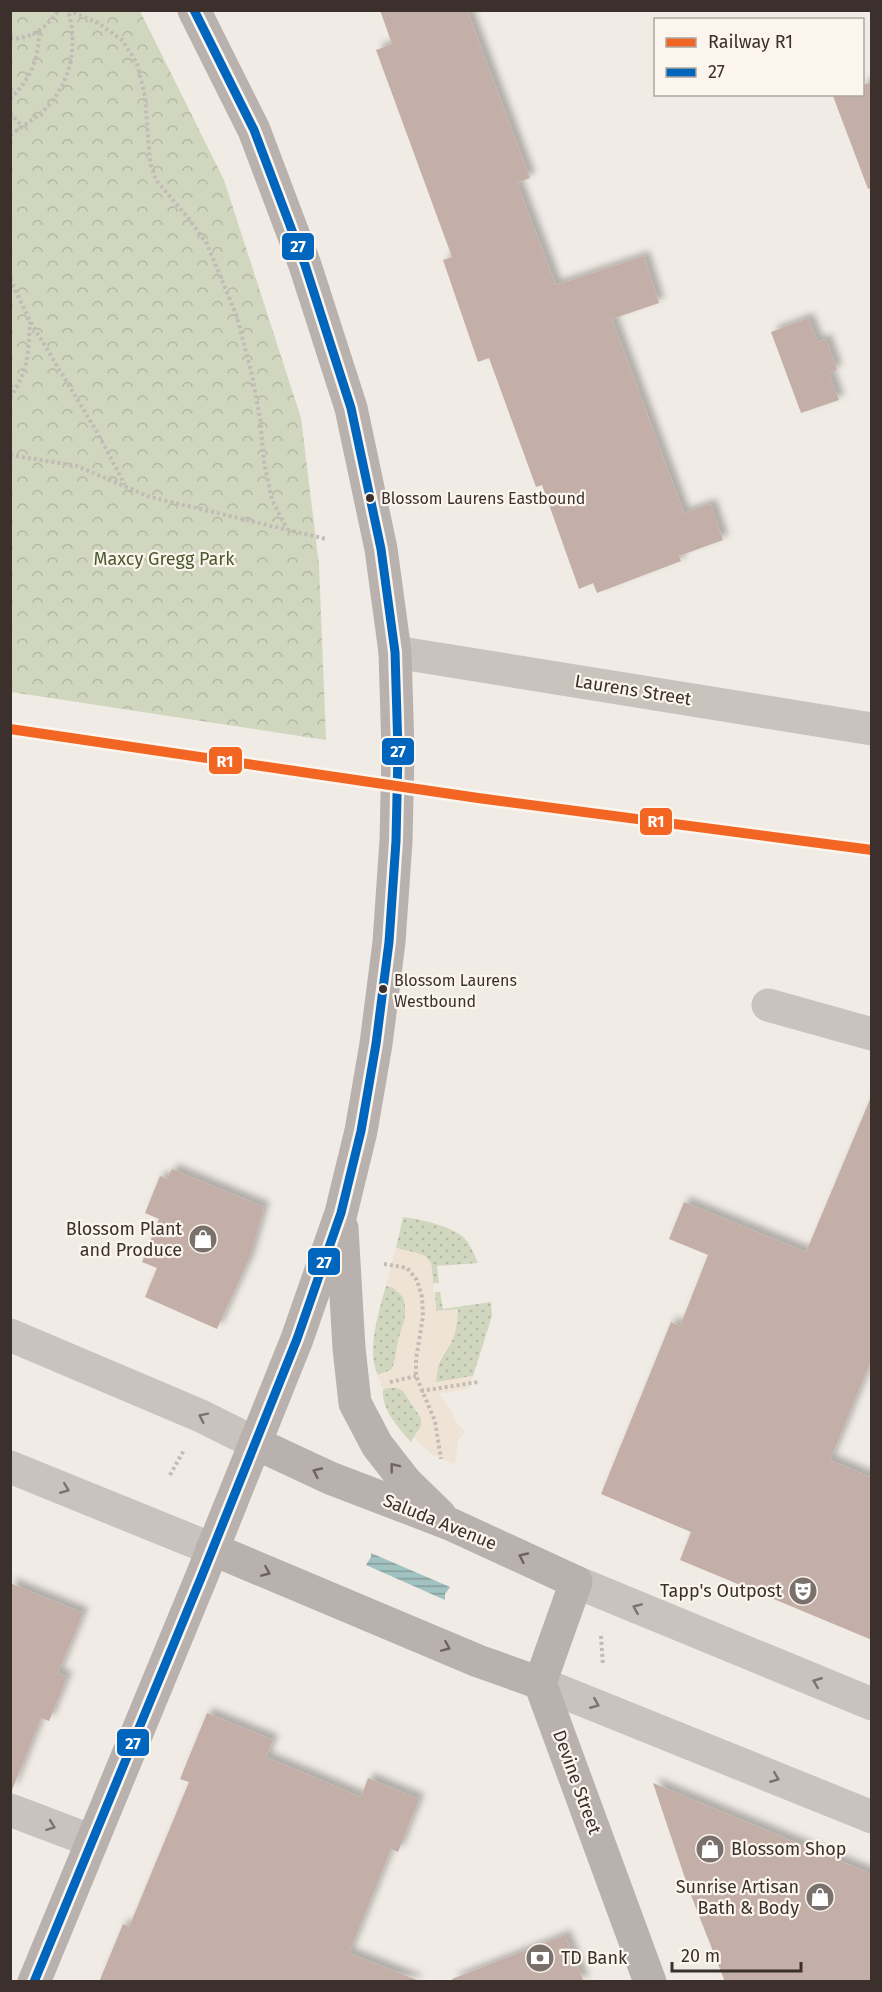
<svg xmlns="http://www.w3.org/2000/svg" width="882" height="1992" viewBox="0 0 882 1992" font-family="'Fira Sans',sans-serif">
	<defs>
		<pattern id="grass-dots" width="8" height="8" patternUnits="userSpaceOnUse" patternTransform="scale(1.5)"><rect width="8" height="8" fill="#d1d6bf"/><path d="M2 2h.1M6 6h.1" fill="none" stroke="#b4b8a4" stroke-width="1.8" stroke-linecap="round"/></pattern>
		<pattern id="park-crowns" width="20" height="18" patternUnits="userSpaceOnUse" patternTransform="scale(1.5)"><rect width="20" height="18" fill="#d1d6bf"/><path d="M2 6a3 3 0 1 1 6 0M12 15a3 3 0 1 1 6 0" fill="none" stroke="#b4b8a4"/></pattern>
		<pattern id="water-rules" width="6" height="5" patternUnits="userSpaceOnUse" patternTransform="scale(1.5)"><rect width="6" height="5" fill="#a1c2c1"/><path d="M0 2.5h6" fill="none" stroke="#849e9d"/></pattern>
		<filter id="shadow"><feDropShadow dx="5.5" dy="-5.5" stdDeviation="3" flood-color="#0004"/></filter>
	</defs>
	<rect width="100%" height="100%" fill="#f0ebe5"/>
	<g fill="url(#grass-dots)">
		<path d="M403 1217C420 1219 446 1225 461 1235 469 1241 474 1254 478 1263L437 1266 439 1283H433L431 1263 425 1256 396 1248Z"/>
		<path d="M386 1286C421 1289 399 1344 394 1364L391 1370 378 1375C366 1352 379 1310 386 1286Z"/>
		<path d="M435 1292H440L443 1309 491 1302 492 1316 473 1376 435 1383C437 1362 441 1360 451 1343 456 1333 457 1321 458 1310L436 1311Z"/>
		<path d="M387 1388H397L403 1391 421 1418V1426L411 1442C399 1429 381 1409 383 1390Z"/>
	</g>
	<polygon fill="url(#park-crowns)" points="10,11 140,11 224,180 301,418 319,565 326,740 11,692"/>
	<polygon fill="#eee3d5" points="396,1248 418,1253 425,1256 431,1263 436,1311 458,1309 455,1332 451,1343 439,1360 436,1382 473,1376 468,1389 439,1394 453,1413 455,1421 465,1432 458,1440 455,1465 432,1454 416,1440 415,1437 421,1426 421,1418 418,1411 403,1391 397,1388 387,1388 383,1390 378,1375 391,1370 394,1364 398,1340 406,1315 406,1304 403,1297 392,1287 386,1286"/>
	<polygon fill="url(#water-rules)" points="371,1553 450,1587 445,1594 445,1600 366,1565 371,1557"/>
	<g fill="#c3afa7" filter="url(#shadow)">
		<polygon points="380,10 467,10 530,178 517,183 556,285 644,256 659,303 612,319 684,513 711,504 723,540 679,556 681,561 597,593 593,583 579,589 542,485 536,487 489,358 478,362 443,260 452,257 376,50 392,44"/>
		<polygon points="872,82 872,188 868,189 833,96 838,94 862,94 862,85"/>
		<polygon points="808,318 818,342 826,339 837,370 829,373 839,400 801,413 771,332"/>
		<polygon points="871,1097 872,1358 830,1460 872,1478 872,1640 680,1560 691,1532 601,1494 671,1322 680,1326 708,1255 669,1239 684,1202 806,1252"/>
		<polygon points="172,1169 264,1207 249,1259 217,1329 145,1297 157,1268 142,1262 159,1219 145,1213 160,1176 167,1179"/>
		<polygon points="10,1583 83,1613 58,1673 67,1677 49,1721 41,1718 12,1790 10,1790"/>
		<polygon points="207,1713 273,1740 266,1757 361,1797 368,1778 419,1799 398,1852 391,1849 349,1953 417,1980 416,1982 99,1982 123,1924 129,1927 189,1782 180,1779"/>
		<polygon points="653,1783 872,1874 872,1982 725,1982 689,1890"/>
		<polygon points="565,1935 584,1982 453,1982 452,1979"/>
	</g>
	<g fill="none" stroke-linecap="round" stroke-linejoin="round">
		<g stroke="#c2bbb6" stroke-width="4" stroke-dasharray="3 3" stroke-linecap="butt">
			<polyline points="68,10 98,23 122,40 137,63 145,96 150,162 156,180 189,219 207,244 237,317 252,375 260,419 264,462 272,500 287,529"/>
			<path d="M10 39C33 38 46 28 59 10"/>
			<path d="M10 99C30 80 39 59 39 32"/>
			<polyline points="10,113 22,126"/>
			<path d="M10 135C20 128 31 121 41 113 70 87 79 47 68 10"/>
			<polyline points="10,279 30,321 97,432 125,485"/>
			<path d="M10 398C29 368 28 355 30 322"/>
			<polyline points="10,455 77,466 150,497 326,539"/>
			<polyline points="384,1264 407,1268 417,1280 422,1297 423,1316 416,1359 416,1376 435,1421 441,1459"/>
			<polyline points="390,1382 416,1376"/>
			<polyline points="421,1391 478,1382"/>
			<polyline points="170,1475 184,1450"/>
			<polyline points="601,1636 603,1666"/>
		</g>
		<g stroke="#c9c3be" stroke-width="33">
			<polyline points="395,652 872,729"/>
			<polyline points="768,1005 872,1034"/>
			<polyline points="10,1335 201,1416 255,1443"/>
			<polyline points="10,1467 212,1549"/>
			<polyline points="576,1582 872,1704"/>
			<polyline points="540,1683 872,1817"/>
			<polyline points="10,1810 92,1841"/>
		</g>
		<g stroke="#b8b1ad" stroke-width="33">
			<polyline points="342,1228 349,1348 355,1403 377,1445 405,1481 440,1515"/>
			<polyline points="255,1443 330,1478 450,1524 576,1582 540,1683 650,1982"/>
			<polyline points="212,1549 478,1661 540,1683"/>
			<polyline points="34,1982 201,1578 297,1339 341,1213 361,1131 376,1044 389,942 396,841 398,751 395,652 381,549 351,408 305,265 254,130 194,10"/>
		</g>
		<g stroke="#fbf5ee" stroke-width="14">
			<polyline id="bus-1" points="34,1982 201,1578 297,1339 341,1213 361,1131 376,1044 389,942 396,841 398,751 395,652 381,549 351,408 305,265 254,130 194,10"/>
		</g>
		<use href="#bus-1" stroke="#0065bd" stroke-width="9"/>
		<g stroke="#fbf5ee" stroke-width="15">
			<polyline id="rail-1" points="10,729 478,798 872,850"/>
		</g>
		<use href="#rail-1" stroke="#f26522" stroke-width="10"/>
	</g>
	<defs><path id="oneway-chevron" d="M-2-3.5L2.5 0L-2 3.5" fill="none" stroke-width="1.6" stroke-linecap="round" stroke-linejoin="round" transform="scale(1.5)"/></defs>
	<g stroke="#7b726d">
		<use href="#oneway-chevron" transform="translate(203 1417) rotate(-154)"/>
		<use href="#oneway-chevron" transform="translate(65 1489) rotate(22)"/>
		<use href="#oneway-chevron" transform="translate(637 1608) rotate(-157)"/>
		<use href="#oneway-chevron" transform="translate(817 1682) rotate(-158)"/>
		<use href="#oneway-chevron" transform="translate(595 1704) rotate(22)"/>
		<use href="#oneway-chevron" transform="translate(775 1778) rotate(22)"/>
		<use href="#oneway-chevron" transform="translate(51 1826) rotate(21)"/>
	</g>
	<g stroke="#6d645f">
		<use href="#oneway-chevron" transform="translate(394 1467) rotate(-128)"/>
		<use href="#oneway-chevron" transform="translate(317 1472) rotate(-155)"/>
		<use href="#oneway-chevron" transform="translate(523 1557) rotate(-155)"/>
		<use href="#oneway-chevron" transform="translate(266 1572) rotate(23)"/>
		<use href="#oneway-chevron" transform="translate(446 1647) rotate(23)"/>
	</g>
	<defs>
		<g id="shop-disc" transform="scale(1.5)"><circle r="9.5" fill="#7a716c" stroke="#fbf5ee"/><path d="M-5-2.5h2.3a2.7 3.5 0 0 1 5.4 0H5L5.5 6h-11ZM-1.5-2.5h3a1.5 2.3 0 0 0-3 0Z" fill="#fff"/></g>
		<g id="theatre-disc" transform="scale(1.5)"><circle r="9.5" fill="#7a716c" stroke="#fbf5ee"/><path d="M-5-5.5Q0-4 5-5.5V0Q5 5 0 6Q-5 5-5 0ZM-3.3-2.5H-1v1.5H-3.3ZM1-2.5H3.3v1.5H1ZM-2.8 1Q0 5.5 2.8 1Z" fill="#fff"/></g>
		<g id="bank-disc" transform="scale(1.5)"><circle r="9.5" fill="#7a716c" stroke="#fbf5ee"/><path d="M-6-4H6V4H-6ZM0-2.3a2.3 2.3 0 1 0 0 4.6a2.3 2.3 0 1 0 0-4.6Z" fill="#fff"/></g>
	</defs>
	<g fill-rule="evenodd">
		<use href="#shop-disc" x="203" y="1239"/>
		<use href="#theatre-disc" x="803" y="1591"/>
		<use href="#shop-disc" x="710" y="1849"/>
		<use href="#shop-disc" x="820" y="1897"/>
		<use href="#bank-disc" x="540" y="1958"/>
	</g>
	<g fill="#3b302b" stroke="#fbf5ee" stroke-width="2">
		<circle cx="370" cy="498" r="5"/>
		<circle cx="383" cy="989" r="5"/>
	</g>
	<g text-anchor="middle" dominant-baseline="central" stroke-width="4.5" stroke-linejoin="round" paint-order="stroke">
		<g font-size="16" fill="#3b302b" stroke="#fbf5ee" text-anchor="start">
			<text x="381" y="498">Blossom Laurens Eastbound</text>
			<text x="394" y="980">Blossom Laurens<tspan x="394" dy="21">Westbound</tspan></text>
		</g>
		<g font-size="18" fill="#4a5a2e" stroke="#fbf5ee">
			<text x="164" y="559">Maxcy Gregg Park</text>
		</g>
		<g font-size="18" fill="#3b302b" stroke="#fbf5ee">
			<text transform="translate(633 690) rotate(9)">Laurens Street</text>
			<text transform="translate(440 1522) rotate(22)">Saluda Avenue</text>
			<text transform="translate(577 1782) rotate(70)">Devine Street</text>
		</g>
		<g font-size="18" fill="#3b302b" stroke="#fbf5ee" text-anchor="end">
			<text x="182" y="1229">Blossom Plant<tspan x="182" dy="21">and Produce</tspan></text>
			<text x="782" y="1591">Tapp's Outpost</text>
			<text x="731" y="1849" text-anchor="start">Blossom Shop</text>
			<text x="799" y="1887">Sunrise Artisan<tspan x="799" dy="21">Bath &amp; Body</tspan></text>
			<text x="561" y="1958" text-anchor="start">TD Bank</text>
		</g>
	</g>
	<g stroke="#fbf5ee" stroke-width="2">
		<rect x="281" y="232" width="34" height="29" rx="6" fill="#0065bd"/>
		<rect x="381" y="737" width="34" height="29" rx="6" fill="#0065bd"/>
		<rect x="208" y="746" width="35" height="29" rx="6" fill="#f26522"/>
		<rect x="639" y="807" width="34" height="29" rx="6" fill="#f26522"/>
		<rect x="307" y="1247" width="34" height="29" rx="6" fill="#0065bd"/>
		<rect x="116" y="1728" width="34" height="29" rx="6" fill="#0065bd"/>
	</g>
	<g font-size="16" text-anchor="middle" font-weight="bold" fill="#fff">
		<text x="298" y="252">27</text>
		<text x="398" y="757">27</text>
		<text x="225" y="767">R1</text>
		<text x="656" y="827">R1</text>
		<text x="324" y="1268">27</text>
		<text x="133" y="1749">27</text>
	</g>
	<rect width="882" height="1992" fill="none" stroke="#3b302b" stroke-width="24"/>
	<rect x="654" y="18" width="210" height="78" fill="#fbf5ee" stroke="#aea6a0" stroke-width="1.5"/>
	<rect x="666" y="38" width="30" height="9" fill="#f26522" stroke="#aea6a0" stroke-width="1.5"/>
	<text x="708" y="48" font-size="18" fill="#3b302b">Railway R1</text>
	<rect x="666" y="68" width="30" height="9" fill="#0065bd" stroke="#aea6a0" stroke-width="1.5"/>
	<text x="708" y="78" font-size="18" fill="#3b302b">27</text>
	<path d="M672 1962v9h129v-9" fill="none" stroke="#3b302b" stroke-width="3"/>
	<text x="681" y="1962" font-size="18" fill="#3b302b" stroke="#fbf5ee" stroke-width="4.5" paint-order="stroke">20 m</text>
</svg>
